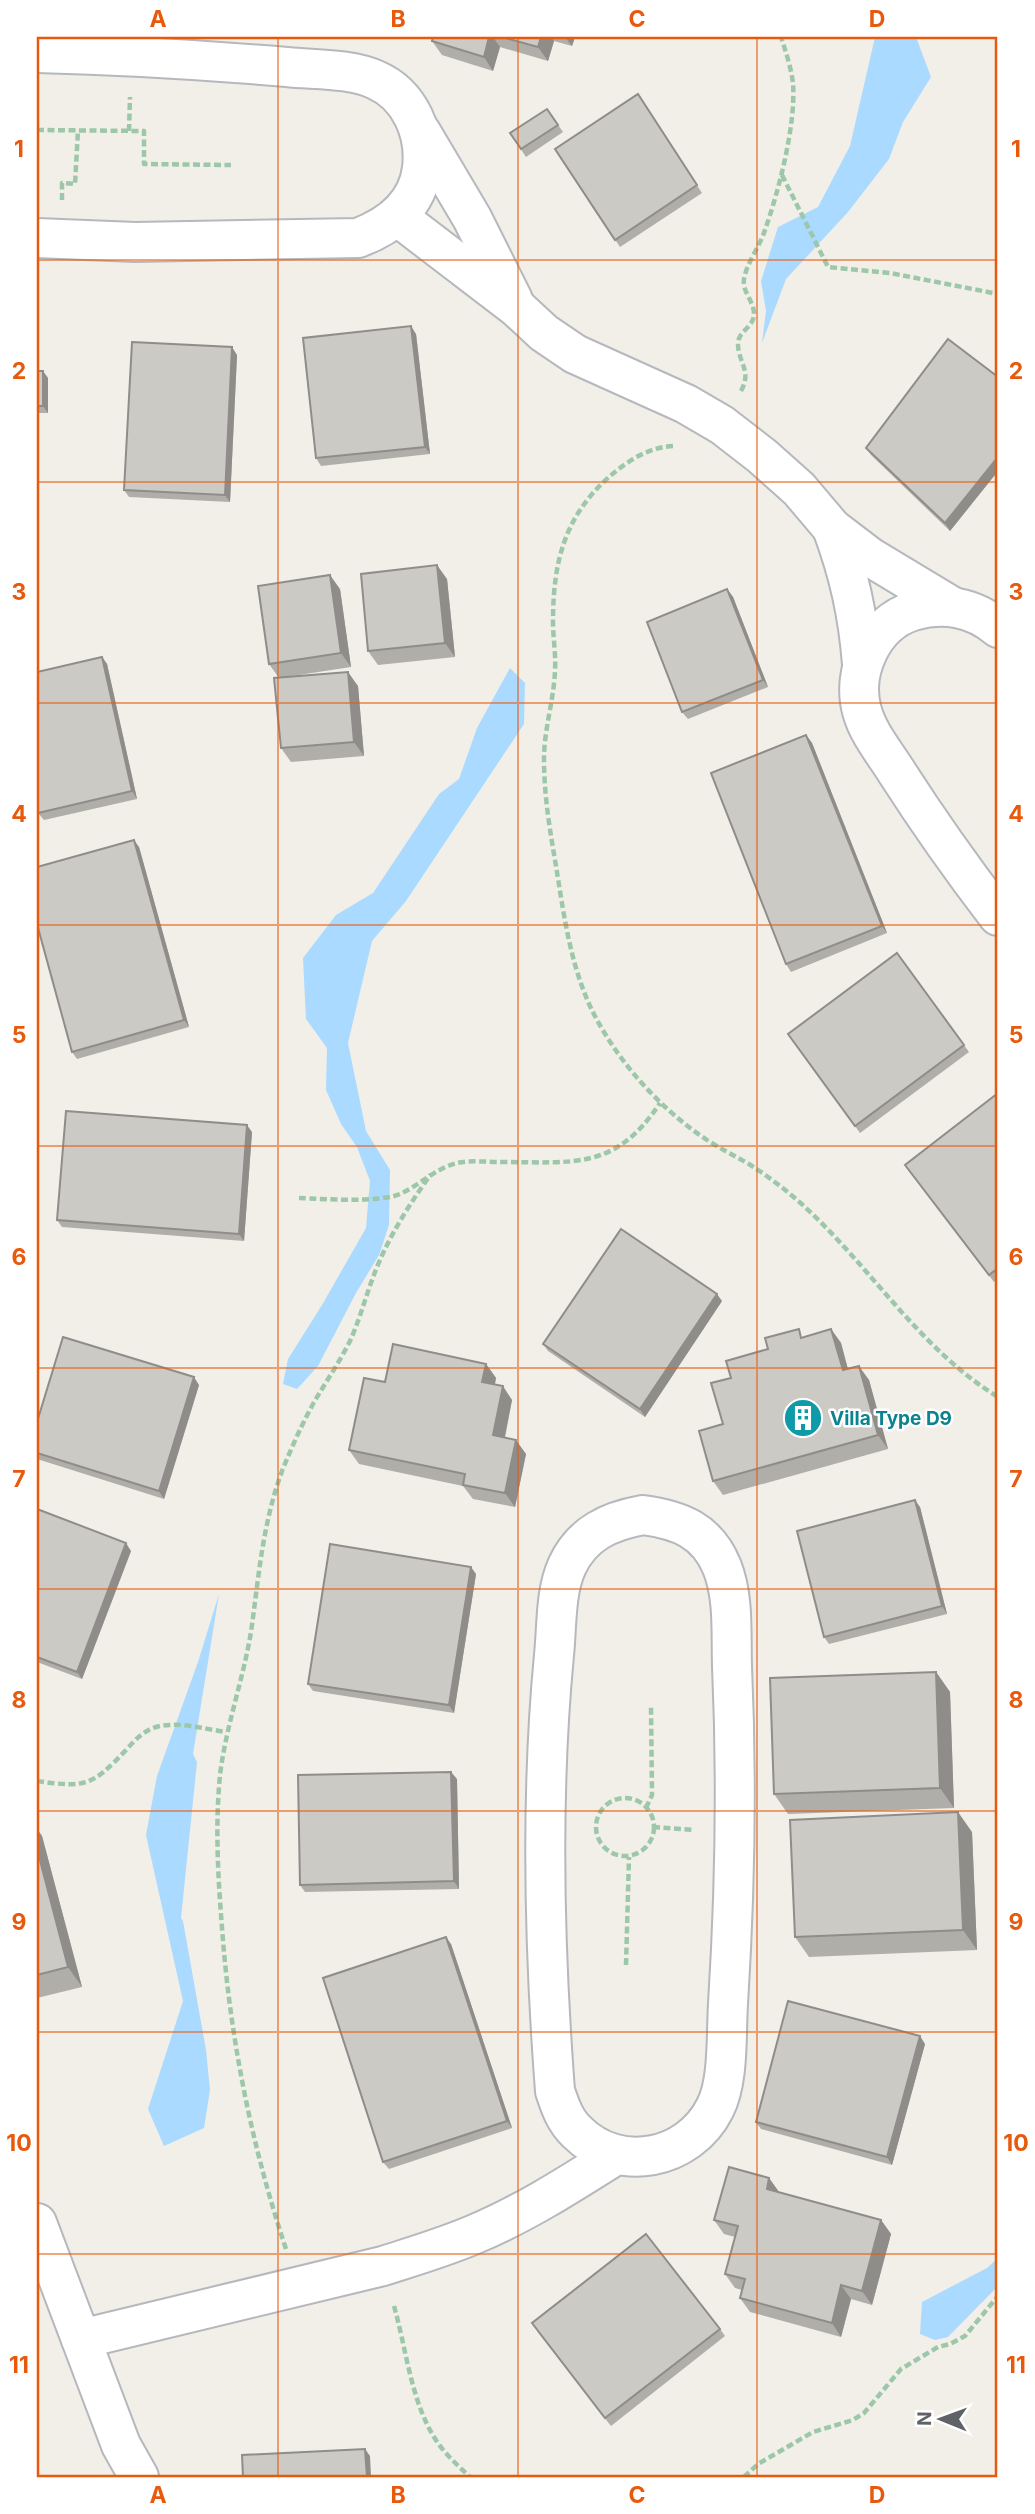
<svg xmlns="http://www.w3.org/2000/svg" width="1035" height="2514" viewBox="0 0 1035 2514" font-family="Inter,sans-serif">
	<rect width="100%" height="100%" fill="#f1efe8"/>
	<g fill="#aadaff">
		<polygon points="875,37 916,37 931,77 903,122 889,159 848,212 786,279 762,343 766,311 761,281 778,227 818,207 850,146"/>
		<polygon points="510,668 525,683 524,724 406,901 372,941 348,1043 366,1131 390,1170 389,1225 379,1255 356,1293 318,1366 297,1389 283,1384 288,1359 322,1305 366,1228 370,1181 357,1147 341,1124 326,1090 327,1048 306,1019 303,958 336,915 373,893 439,794 459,779 477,728"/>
		<polygon points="219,1594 193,1754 197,1762 181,1918 183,1921 206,2050 210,2090 204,2128 164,2146 148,2109 183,2001 146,1835 157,1776 198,1662"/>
		<polygon points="998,2258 998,2286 948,2337 935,2340 920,2334 922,2302 987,2268"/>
	</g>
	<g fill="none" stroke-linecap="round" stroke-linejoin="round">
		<g stroke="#b5b8bc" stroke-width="42">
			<g id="minor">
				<path d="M37 53C120 55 204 60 287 67 315 70 350 68 376 80 410 95 426 133 422 168 418 205 390 226 358 238L135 242 37 238"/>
				<polyline points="421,132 472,218 513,300"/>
				<polyline points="398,217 517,308 544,333 575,354 686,404 722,425 762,456 799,489 832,528 870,557 953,607"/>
				<path d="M832 528C849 574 858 614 862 664"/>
				<path d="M998 628C974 607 943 602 913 611 873 623 851 672 862 711 868 733 884 752 896 771 928 821 962 869 998 916"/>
				<path d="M643 1515C679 1520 707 1530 722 1567 734 1597 731 1633 732 1666 737 1778 735 1892 728 2004 726 2035 729 2081 715 2108 689 2160 619 2174 577 2132 565 2121 560 2106 555 2091 544 1946 540 1800 554 1655 557 1627 555 1592 567 1566 582 1533 610 1521 643 1515Z"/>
				<polyline points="37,2223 121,2445 139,2477"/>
				<path d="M81 2339 383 2266C414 2256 445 2247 475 2234 525 2213 570 2184 616 2155"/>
			</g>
		</g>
		<g stroke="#9cc7a9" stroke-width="4.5" stroke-dasharray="7 3.5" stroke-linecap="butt">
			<polyline points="37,130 144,131 144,164 231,165"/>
			<polyline points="129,131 130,97"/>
			<polyline points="782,175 828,267 890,273 998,294"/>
			<polyline points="62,200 62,183 75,184 78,130"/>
			<path d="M741 391C752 371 739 364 738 345 737 331 754 328 754 314 754 301 742 292 744 279 747 262 760 246 765 230 779 190 796 125 793 83 791 68 786 52 781 37"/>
			<path d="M673 446C649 447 627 461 609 477 564 517 553 563 553 622 553 638 556 654 555 670 554 700 544 729 544 759 544 796 550 831 556 866 565 922 572 978 601 1027 627 1072 665 1112 707 1140 721 1149 735 1156 749 1164 769 1177 789 1192 806 1208 872 1269 921 1350 998 1397"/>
			<path d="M299 1198C323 1199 380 1203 400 1194 420 1185 436 1168 457 1163 471 1160 487 1162 500 1162 574 1162 615 1171 660 1103"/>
			<path d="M37 1781C86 1788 92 1786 126 1750 135 1740 143 1731 156 1727 177 1721 205 1729 226 1732"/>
			<circle cx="625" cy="1827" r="29"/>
			<polyline points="646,1808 652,1795 651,1707"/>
			<polyline points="653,1827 694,1830"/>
			<polyline points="626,1965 629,1857"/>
			<path d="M286 2249C251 2144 230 2037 222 1928 218 1877 215 1826 220 1775 226 1726 243 1680 251 1632 259 1576 262 1526 282 1471 291 1449 301 1426 313 1404 325 1383 339 1363 350 1341 360 1319 366 1295 375 1272 389 1236 409 1205 431 1174"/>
			<path d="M394 2306C406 2348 411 2400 434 2437 443 2452 457 2465 470 2477"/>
			<polyline points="744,2477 758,2464 813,2432 853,2420 864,2413 901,2369 938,2347 950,2344 965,2336 998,2296"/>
		</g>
		<use href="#minor" stroke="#fff" stroke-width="38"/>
	</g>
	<g fill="#afaea9">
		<polygon points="433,37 575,37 572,46 554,41 548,61 500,47 493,71 442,55 432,41"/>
		<polygon points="638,94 702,193 620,247 555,149"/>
		<polygon points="547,109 563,132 526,157 510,133"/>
		<polygon points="416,334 430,454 321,466 316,458"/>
		<polygon points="237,355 230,502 129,497 124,490"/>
		<polygon points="37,371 48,378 48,413 37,413"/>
		<polygon points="998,377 998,471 950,531 871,455 866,448"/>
		<polygon points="447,579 455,657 378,665 368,651"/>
		<polygon points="340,589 351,667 279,678 269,664"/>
		<polygon points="727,589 733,597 768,687 688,719 682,712"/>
		<polygon points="102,657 107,664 137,799 44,820 38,813"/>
		<polygon points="358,686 364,756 291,762 281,748"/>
		<polygon points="806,735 812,743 887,933 791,972 786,964"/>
		<polygon points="139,847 189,1027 77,1059 72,1052"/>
		<polygon points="897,953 969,1052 860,1133 788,1034"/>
		<polygon points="998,1093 998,1279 994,1282 910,1172"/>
		<polygon points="252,1132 244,1241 62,1227 57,1220"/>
		<polygon points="722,1301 645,1417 548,1351 543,1344"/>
		<polygon points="831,1329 841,1343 848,1369 869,1380 888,1449 723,1495 713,1481 731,1378 768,1349 804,1337"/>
		<polygon points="486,1364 496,1378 495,1385 512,1400 505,1438 526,1454 515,1507 473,1499 463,1486 359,1464 349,1450 385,1382"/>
		<polygon points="199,1385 164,1499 37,1459 37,1422"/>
		<polygon points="920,1507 947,1614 829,1644 824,1637"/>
		<polygon points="37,1509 131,1551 82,1679 37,1662"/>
		<polygon points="476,1574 454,1713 313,1691 308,1684"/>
		<polygon points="936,1672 950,1692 954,1808 788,1814 774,1794"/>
		<polygon points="457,1779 459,1889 305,1892 300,1885"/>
		<polygon points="37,1829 42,1836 82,1987 37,1998"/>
		<polygon points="972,1832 977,1950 809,1957 795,1937"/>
		<polygon points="451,1944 512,2128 389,2169 383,2162"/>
		<polygon points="925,2044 892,2165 761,2129 756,2122"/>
		<polygon points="769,2178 779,2192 881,2220 891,2234 872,2305 851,2299 841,2337 750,2312 740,2298 742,2290 735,2288 725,2274 735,2237 724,2234 714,2220"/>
		<polygon points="720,2329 725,2336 611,2426 537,2331"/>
	</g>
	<g fill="#8f8d8a">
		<polygon points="489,37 493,37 500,47 493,71 484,57"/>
		<polygon points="541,37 551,37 554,41 548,61 538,47"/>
		<polygon points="565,37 575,37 572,46"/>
		<polygon points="411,326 416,334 430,454 425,447"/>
		<polygon points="232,347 237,355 230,502 225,495"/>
		<polygon points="43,371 48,378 48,413 43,406"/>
		<polygon points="998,457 998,471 950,531 945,523"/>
		<polygon points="437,565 447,579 455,657 445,643"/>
		<polygon points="330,575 340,589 351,667 341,653"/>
		<polygon points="727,589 733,597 768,687 763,680"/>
		<polygon points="102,657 107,664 137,799 132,791"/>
		<polygon points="348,672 358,686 364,756 354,742"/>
		<polygon points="806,735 812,743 887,933 882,926"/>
		<polygon points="134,840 139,847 189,1027 184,1020"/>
		<polygon points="247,1125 252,1132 244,1241 239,1234"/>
		<polygon points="717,1294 722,1301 645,1417 640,1409"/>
		<polygon points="831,1329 841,1343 852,1385 843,1370"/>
		<polygon points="486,1364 496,1378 492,1396 482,1382"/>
		<polygon points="859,1366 869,1380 888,1449 878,1435"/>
		<polygon points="194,1377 199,1385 164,1499 159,1491"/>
		<polygon points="503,1386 512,1400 502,1450 493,1435"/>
		<polygon points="516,1440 526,1454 515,1507 505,1493"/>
		<polygon points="915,1500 920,1507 947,1614 942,1606"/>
		<polygon points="126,1543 131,1551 82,1679 77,1672"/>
		<polygon points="471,1567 476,1574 454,1713 449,1705"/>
		<polygon points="936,1672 950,1692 954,1808 940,1788"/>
		<polygon points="451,1772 457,1779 459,1889 454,1881"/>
		<polygon points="958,1812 972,1832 977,1950 963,1930"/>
		<polygon points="37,1829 42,1836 82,1987 68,1967 37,1849"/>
		<polygon points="446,1937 451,1944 512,2128 507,2121"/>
		<polygon points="920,2036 925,2044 892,2165 887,2157"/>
		<polygon points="769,2178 779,2192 767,2189"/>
		<polygon points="881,2220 891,2234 872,2305 862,2291"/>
		<polygon points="841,2285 851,2299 841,2337 832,2323"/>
		<polygon points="365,2449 370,2456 371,2477 367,2477"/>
	</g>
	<g fill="#cccac5" stroke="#8f8d8a" stroke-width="2">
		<polygon points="433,37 489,37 484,57 432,41"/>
		<polygon points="502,37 541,37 538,47"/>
		<polygon points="638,94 697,185 615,240 555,149"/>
		<polygon points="547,109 558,125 521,149 510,133"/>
		<polygon points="411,326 425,447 316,458 303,338"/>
		<polygon points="948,339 998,377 998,457 945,523 866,448"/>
		<polygon points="132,342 232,347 225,495 124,490"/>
		<rect x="37" y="371" width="6" height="35"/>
		<polygon points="437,565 445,643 368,651 361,574"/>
		<polygon points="330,575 341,653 269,664 258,586"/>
		<polygon points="727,589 763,680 682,712 647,622"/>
		<polygon points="102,657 132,791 38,813 37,805 37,672"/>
		<polygon points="348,672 354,742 281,748 274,678"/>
		<polygon points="806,735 882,926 786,964 711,773"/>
		<polygon points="134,840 184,1020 72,1052 37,924 37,867"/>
		<polygon points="897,953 964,1045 855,1126 788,1034"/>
		<polygon points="998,1093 998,1268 989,1275 905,1165"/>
		<polygon points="66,1111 247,1125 239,1234 57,1220"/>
		<polygon points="621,1229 717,1294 640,1409 543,1344"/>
		<polygon points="799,1329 801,1338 831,1329 843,1370 859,1366 878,1435 713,1481 699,1431 723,1424 711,1383 731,1378 726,1361 768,1349 765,1338"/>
		<polygon points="63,1337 194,1377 159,1491 37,1453 37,1422"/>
		<polygon points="393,1344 486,1364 482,1382 503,1386 493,1435 516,1440 505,1493 463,1485 465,1474 349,1450 364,1378 385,1382"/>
		<polygon points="915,1500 942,1606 824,1637 797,1531"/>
		<polygon points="37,1509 126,1543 77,1672 37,1657"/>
		<polygon points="330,1544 471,1567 449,1705 308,1684"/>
		<polygon points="936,1672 940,1788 774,1794 770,1678"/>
		<polygon points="451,1772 454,1881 300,1885 298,1775"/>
		<polygon points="958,1812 963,1930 795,1937 790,1820"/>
		<polygon points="37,1849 68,1967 37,1975"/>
		<polygon points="446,1937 507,2121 383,2162 323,1978"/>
		<polygon points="788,2001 920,2036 887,2157 756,2122"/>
		<polygon points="729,2167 769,2178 767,2189 881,2220 862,2291 841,2285 832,2323 740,2298 745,2279 725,2274 738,2226 714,2220"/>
		<polygon points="646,2234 720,2329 605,2418 532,2323"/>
		<polygon points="365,2449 367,2477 243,2477 242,2455"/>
	</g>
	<path fill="none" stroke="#e8590c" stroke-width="2" stroke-opacity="0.55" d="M278 37V2477M518 37V2477M757 37V2477M37 260H998M37 482H998M37 703H998M37 925H998M37 1146H998M37 1368H998M37 1589H998M37 1811H998M37 2032H998M37 2254H998"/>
	<defs>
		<g id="building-disc" transform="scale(2.0125)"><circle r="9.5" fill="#0f9aa8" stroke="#fff"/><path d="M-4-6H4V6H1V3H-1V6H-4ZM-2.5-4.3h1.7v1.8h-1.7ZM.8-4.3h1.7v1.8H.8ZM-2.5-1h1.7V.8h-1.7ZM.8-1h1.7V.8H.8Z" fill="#fff"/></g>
	</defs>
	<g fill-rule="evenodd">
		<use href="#building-disc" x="803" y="1418"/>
	</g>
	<g text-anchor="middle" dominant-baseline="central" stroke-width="5" stroke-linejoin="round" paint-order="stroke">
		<g font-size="19" font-weight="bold" fill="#0d838f" stroke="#fff" text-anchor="start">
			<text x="830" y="1418">Villa Type D9</text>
		</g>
	</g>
	<rect width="1035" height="2514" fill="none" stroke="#ffffff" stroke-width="77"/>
	<g transform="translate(941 2419) rotate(271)" stroke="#ffffff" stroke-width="5" paint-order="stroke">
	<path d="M0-5L12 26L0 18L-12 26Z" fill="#5f6368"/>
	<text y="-10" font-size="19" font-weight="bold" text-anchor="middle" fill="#5f6368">N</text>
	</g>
	<rect x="38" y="38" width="958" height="2438" fill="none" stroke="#e8590c" stroke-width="2.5"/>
	<g font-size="23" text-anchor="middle" font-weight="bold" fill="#e8590c">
		<text x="158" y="27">A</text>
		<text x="398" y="27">B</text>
		<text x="637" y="27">C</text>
		<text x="877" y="27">D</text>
		<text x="19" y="157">1</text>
		<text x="1016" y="157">1</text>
		<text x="19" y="379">2</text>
		<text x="1016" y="379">2</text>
		<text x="19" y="600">3</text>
		<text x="1016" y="600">3</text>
		<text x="19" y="822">4</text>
		<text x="1016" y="822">4</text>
		<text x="19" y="1043">5</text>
		<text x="1016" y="1043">5</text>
		<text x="19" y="1265">6</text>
		<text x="1016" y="1265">6</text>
		<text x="19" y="1487">7</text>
		<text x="1016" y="1487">7</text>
		<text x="19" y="1708">8</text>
		<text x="1016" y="1708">8</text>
		<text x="19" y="1930">9</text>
		<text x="1016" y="1930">9</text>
		<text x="19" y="2151">10</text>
		<text x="1016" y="2151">10</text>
		<text x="19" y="2373">11</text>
		<text x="1016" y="2373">11</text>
		<text x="158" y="2503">A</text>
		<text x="398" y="2503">B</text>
		<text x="637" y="2503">C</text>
		<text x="877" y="2503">D</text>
	</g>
</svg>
